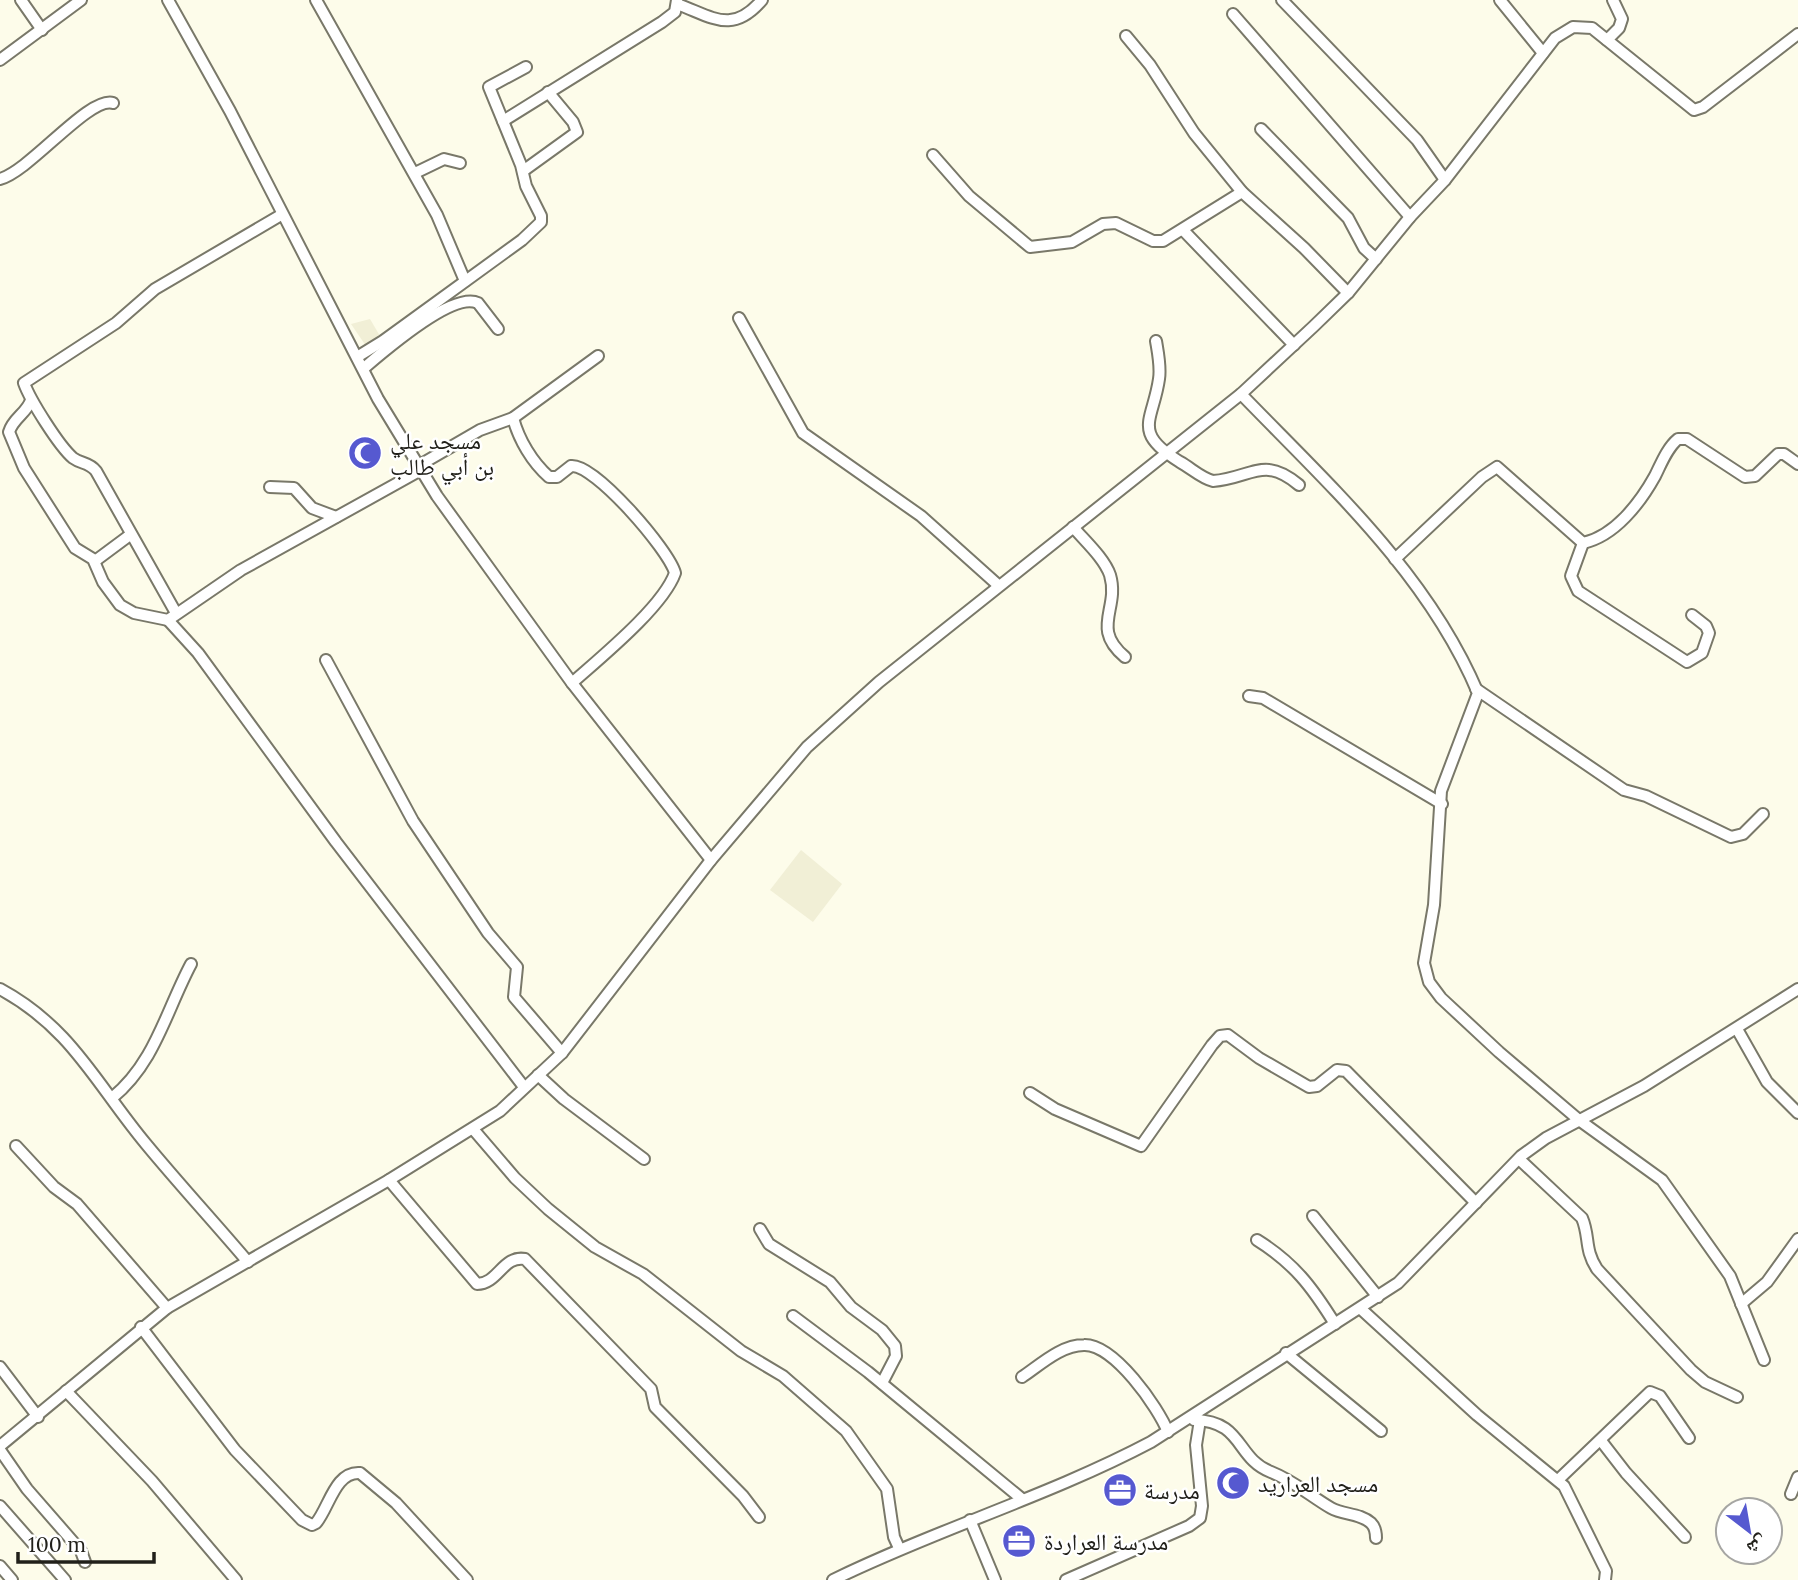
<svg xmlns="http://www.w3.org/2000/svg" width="1798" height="1580" viewBox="0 0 1798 1580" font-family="Lora,'Noto Naskh Arabic',serif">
	<rect width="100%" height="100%" fill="#fdfcea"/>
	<g fill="#f1efd6">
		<polygon points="370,319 380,336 366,346 351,324"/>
		<polygon points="801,850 842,884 813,922 770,890"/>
	</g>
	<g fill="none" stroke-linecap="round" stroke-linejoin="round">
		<g stroke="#797869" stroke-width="14">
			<g id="street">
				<polyline points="21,0 42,30"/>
				<polyline points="168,0 230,111 378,399 437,496 572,683 711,860"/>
				<polyline points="316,0 437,215 465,281"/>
				<polyline points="1282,0 1417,140 1445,180"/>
				<polyline points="1500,0 1543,53"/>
				<path d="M677 4C713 17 732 35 762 0"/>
				<polyline points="1233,14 1410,217"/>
				<polyline points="1126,36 1150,65 1194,133 1242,192 1304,248 1348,293"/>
				<polyline points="1607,40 1619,28 1622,19 1613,0"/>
				<polyline points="0,60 81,0"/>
				<polyline points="503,121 662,22 675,12 677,0"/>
				<polyline points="1261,129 1348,218 1364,248 1376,259"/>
				<polyline points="933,155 969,196 1030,247 1072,242 1103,224 1116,223 1153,241 1163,241 1242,192"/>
				<polyline points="523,171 577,132 573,122 548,92"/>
				<polyline points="415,173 444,159 460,163"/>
				<path d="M0 179C30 171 89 96 113 103"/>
				<polyline points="1183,230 1294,345"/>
				<polyline points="739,318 803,433 921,516 998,585"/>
				<path d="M1156 341C1158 353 1161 367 1159 379 1153 421 1131 432 1180 462 1191 468 1201 478 1213 481 1252 478 1263 455 1299 485"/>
				<polyline points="357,357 383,341 522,240 541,222 541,216 526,186 521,165 489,87 526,67"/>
				<path d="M364 368C384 351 453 291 478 303L498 329"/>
				<path d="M1241 394C1329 485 1428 574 1478 693L1441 791 1434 905 1424 963 1429 982 1441 998 1499 1052 1579 1120 1662 1180 1730 1276 1764 1360"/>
				<path d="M31 400C27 413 13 418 9 432L24 468 75 548 93 559 103 582 120 605 134 613 168 620 241 570 421 470"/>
				<path d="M513 418C519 440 532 462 549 477H557L571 466C594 463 669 550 675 573 663 607 600 658 572 683"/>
				<polyline points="418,466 480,430 513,418 598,356"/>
				<polyline points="270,487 294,488 312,508 336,517"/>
				<path d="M1073 527C1085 541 1104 558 1110 575 1120 609 1090 628 1125 657"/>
				<polyline points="1583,543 1571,576 1578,591 1687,662 1702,653 1709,633 1706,626 1692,615"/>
				<path d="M1395 559 1482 477 1497 467 1583 543C1615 536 1640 503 1655 476 1661 464 1667 448 1678 439H1687L1745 477 1755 476 1778 454H1784L1798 464"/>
				<polyline points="95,561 130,535"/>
				<path d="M176 613 96 471C89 462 81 464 73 458 59 446 30 400 24 383L116 323 155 289 281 215"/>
				<polyline points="168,620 198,653 336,842 524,1087"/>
				<polyline points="326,660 413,821 488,933 517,967 514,997 562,1053"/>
				<polyline points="1476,689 1624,790 1646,796 1731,837 1743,834 1763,814"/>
				<polyline points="1249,696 1263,698 1442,804"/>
				<path d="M0 989C72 1028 96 1084 146 1144 179 1184 215 1223 248 1262"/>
				<polyline points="1737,1029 1767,1082 1798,1113"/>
				<polyline points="538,1075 564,1099 644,1159"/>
				<polyline points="1030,1093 1055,1109 1141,1146 1212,1045 1220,1036 1228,1035 1259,1058 1309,1087 1317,1086 1337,1070 1346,1071 1476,1203"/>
				<path d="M112 1098C155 1063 166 1011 191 964"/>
				<polyline points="473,1129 515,1178 548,1209 595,1247 643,1274 741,1351 783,1376 846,1431 887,1489 894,1537 899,1548"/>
				<polyline points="16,1146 54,1187 77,1204 167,1308"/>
				<path d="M1519 1159 1582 1218C1590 1237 1584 1249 1597 1269L1691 1370 1705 1382 1737 1397"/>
				<path d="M389 1180 477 1284C498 1284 503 1255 525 1259L651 1389 655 1407 743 1496 759 1517"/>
				<polyline points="1313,1216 1378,1297"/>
				<polyline points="760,1229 769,1244 830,1282 851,1307 882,1330 895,1346 896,1356 882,1383"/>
				<path d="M1257 1240C1294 1263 1312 1287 1335 1324"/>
				<polyline points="1741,1304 1767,1282 1798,1239"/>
				<polyline points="1361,1309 1477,1415 1564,1486 1606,1571 1605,1580"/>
				<polyline points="793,1316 868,1372 1022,1499"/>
				<path d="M141 1327 235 1450 302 1520 312 1525 316 1523C329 1508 335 1471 360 1473L396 1503 467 1580"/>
				<polyline points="1286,1353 1381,1431"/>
				<polyline points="0,1367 38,1417"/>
				<path d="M1022 1377C1040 1365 1061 1345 1084 1345 1114 1344 1158 1407 1168 1432"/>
				<polyline points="66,1391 152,1481 236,1580"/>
				<path d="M1194 1420C1244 1421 1235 1458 1271 1472 1294 1481 1309 1495 1331 1508 1343 1515 1360 1513 1371 1523 1375 1527 1376 1532 1376 1538"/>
				<polyline points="1602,1442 1626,1473 1685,1537"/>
				<polyline points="0,1446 167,1308 389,1180 500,1111 562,1053 711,860 807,747 879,682 1241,394 1314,326 1348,293 1410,217 1445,180 1555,38 1573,27 1592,28 1694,110 1703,107 1798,34"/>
				<polyline points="0,1450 27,1489 81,1551 85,1562"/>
				<polyline points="1558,1480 1650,1392 1660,1396 1689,1438"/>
				<polyline points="1791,1494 1798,1477"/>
				<polyline points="0,1506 65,1580"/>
				<polyline points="970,1520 995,1580"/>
				<polyline points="0,1566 12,1580"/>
				<path d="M833 1580C937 1529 1049 1496 1151 1442L1398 1283 1521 1156 1546 1138 1644 1086 1798 989"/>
				<polyline points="1066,1580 1189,1526 1200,1518 1202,1506 1196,1445 1200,1420"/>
			</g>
		</g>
		<use href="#street" stroke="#fff" stroke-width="10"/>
	</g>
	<defs>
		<g id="mosque-disc" transform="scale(1.75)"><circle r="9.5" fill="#5659d0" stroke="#fff"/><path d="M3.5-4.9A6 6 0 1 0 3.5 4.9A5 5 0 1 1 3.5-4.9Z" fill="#fff"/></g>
		<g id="office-disc" transform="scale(1.75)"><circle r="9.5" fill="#5659d0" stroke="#fff"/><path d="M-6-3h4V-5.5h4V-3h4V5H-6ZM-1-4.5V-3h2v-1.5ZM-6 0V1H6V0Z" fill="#fff"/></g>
	</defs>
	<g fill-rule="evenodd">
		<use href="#mosque-disc" x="365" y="453"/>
		<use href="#mosque-disc" x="1233" y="1483"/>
		<use href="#office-disc" x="1120" y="1490"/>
		<use href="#office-disc" x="1019" y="1541"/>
	</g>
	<g text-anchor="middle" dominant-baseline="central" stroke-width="5" stroke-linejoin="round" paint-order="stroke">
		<g font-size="23" fill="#21201a" stroke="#fff" text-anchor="start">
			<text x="390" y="440">مسجد علي<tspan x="390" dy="26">بن أبي طالب</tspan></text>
			<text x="1258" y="1483">مسجد العراريد</text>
			<text x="1144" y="1490">مدرسة</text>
			<text x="1044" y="1541">مدرسة العراردة</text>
		</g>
	</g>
	<g transform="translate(1749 1531) rotate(149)"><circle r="33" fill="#ffffff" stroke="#a6a6a3" stroke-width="2"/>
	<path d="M0-5L12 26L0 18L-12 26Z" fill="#5659d0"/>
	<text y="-10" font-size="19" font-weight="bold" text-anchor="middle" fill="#21201a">ش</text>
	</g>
	<path d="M18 1552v10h136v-10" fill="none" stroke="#21201a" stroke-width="3.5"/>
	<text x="28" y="1552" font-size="21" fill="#21201a" stroke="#ffffff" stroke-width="5" paint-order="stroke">100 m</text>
</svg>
